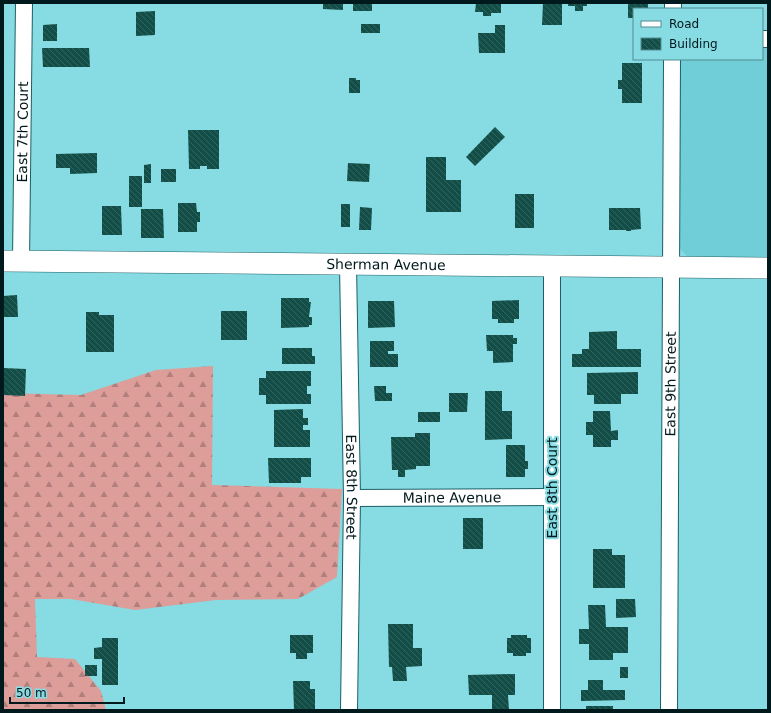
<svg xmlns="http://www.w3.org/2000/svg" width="771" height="713" viewBox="0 0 771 713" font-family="'DejaVu Sans',sans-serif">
	<defs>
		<pattern id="forest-firs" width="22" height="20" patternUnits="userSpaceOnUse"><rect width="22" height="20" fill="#dd9d99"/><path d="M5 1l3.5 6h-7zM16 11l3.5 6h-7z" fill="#b17f7c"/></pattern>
		<pattern id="building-back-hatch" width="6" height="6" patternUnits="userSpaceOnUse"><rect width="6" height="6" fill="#124e47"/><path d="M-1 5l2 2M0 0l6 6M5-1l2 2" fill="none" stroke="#32645e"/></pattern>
	</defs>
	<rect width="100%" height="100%" fill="#87dbe3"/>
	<polygon fill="#6fced7" points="762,47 768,47 768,258 687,256 681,250 678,242 681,59 762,59"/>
	<polygon fill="url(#forest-firs)" points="213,366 212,485 342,489 337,577 298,599 216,600 135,610 71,599 35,599 37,657 75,659 101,691 106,710 3,710 3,393 81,395 156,370"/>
	<g fill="url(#building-back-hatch)">
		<polygon points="323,3 343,3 343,10 323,9"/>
		<rect x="353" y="3" width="19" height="8"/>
		<polygon points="476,3 501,3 501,13 491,13 491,16 483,16 483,12 475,12"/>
		<polygon points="543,3 562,3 562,25 542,25"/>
		<polygon points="568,3 587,3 587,6 583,6 583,11 575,11 575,6 568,6"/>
		<polygon points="628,3 648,3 648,9 634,9 634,18 628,18"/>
		<polygon points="155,11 155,35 136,36 136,12"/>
		<polygon points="57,24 57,41 43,41 43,25"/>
		<rect x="361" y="24" width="19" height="9"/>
		<polygon points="495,25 505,25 505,53 479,53 478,33 495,33"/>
		<polygon points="42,48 89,48 90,67 43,67"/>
		<polygon points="622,63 642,63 642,103 622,103 622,89 618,89 618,80 622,80"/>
		<polygon points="349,78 356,78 356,80 360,80 360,93 349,93"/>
		<polygon points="495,127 505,137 475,166 466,157"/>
		<polygon points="188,130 219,130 219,169 207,169 207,166 200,166 200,169 189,169"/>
		<polygon points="97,153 97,173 70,174 70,168 56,168 56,154"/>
		<polygon points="426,157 446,157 446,180 461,180 461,212 426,212"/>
		<polygon points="348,163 370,164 369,182 347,181"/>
		<polygon points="151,164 151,183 144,183 144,165"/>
		<rect x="161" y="169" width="15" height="13"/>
		<rect x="129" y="176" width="13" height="31"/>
		<rect x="515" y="194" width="19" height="34"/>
		<polygon points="178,203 196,203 197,212 200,212 200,222 197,222 197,232 178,232"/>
		<rect x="341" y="204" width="9" height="23"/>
		<polygon points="102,206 121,206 122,235 102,235"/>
		<polygon points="360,207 372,208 371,230 359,230"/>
		<polygon points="609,208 640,208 641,229 631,230 631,231 626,231 626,230 609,230"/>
		<polygon points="141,209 163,209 164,238 141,238"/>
		<polygon points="17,295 18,317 3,317 3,296"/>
		<polygon points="281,298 309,298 309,302 311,302 309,317 312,317 312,325 309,325 309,327 281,328"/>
		<polygon points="519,300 519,319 514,319 514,323 498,323 498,319 492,319 492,301"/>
		<polygon points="368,301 394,301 395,327 368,328"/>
		<rect x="221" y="311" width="26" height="29"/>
		<polygon points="86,312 99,312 99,315 114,315 114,352 86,352"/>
		<polygon points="617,331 617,349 641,349 641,367 572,367 572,354 582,354 582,349 589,349 589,332"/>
		<polygon points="486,335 513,335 513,338 517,338 517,344 513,344 513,362 493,363 493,351 487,351"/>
		<polygon points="370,341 394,341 394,351 388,351 388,354 398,354 398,367 370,367"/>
		<polygon points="282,348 312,348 312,356 315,356 315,364 282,364"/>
		<polygon points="3,368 26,369 25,396 3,395"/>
		<polygon points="266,371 311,371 311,386 307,386 307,394 311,394 311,404 266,404 266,395 259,395 259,378 266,378"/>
		<polygon points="638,372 638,394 621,394 621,404 594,404 594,395 587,395 587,373"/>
		<polygon points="374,386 386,386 386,393 392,393 392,401 375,401"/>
		<polygon points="485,391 502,391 502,411 512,411 512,439 485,440"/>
		<polygon points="449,393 468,393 467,412 449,412"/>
		<polygon points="303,409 303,418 308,418 308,425 303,425 303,430 310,430 310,447 274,447 274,410"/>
		<polygon points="593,411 610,411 611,431 618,430 618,440 611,440 611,447 593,447 593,435 586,435 586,422 593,422"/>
		<rect x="418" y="412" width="22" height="10"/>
		<polygon points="415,433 430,433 430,466 416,466 416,469 405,470 405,477 398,477 398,470 392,470 391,437 415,437"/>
		<polygon points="506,445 525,445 525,461 528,461 528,469 525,469 525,477 506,477"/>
		<polygon points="268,458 311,458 311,477 301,477 301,483 269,483"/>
		<rect x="463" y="518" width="20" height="31"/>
		<polygon points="593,549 612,549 612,555 625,555 625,588 593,588"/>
		<polygon points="616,599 635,599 636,617 616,618"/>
		<polygon points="588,605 605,605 606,627 628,627 628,653 613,653 613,660 589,660 589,644 579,644 579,629 589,629"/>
		<polygon points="388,624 413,624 413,648 422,648 422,666 406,667 407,681 393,681 392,667 389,667"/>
		<polygon points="290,635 313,635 313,653 307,653 307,659 296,659 296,653 290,653"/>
		<polygon points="511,635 527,635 527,638 531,638 531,653 526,653 526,656 513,656 513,653 507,653 507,638 511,638"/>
		<polygon points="102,638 118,638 118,685 102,685 102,659 94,659 94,648 102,647"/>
		<rect x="85" y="665" width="12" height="11"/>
		<rect x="620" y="667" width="8" height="11"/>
		<polygon points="515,674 515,695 508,695 509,710 492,710 492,695 469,695 468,675"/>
		<polygon points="588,680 603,680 603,690 625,690 625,700 581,701 581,690 588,690"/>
		<polygon points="293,681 310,681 310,689 315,689 315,710 294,710"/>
		<rect x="586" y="706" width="27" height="4"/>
	</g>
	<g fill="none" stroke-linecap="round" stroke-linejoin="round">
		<g stroke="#1d6066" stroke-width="18">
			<g id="minor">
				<polyline points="673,9 673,3"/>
				<polyline points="762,39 768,39"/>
				<path id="s1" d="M21 261 24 3"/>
				<path id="s2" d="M348 264 352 498 349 710"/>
				<path id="s3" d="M352 498 552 497"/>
				<polyline points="552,710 552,266"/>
				<path id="s4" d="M669 710 672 59"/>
			</g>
		</g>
		<g stroke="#1d6066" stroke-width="22">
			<g id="tertiary">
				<path id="s5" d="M3 261C258 263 513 266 768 268"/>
			</g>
		</g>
		<use href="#minor" stroke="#fff" stroke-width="16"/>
		<use href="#tertiary" stroke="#fff" stroke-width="21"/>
	</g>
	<g text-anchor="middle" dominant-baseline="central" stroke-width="4" stroke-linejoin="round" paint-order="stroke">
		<g font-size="14" fill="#00191c" stroke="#87dbe3">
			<text stroke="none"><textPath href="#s1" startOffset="129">East 7th Court</textPath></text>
			<text stroke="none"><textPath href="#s5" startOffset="383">Sherman Avenue</textPath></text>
			<text stroke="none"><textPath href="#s4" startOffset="326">East 9th Street</textPath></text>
			<text stroke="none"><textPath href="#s2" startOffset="223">East 8th Street</textPath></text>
			<text transform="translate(552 488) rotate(-90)">East 8th Court</text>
			<text stroke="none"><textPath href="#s3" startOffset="100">Maine Avenue</textPath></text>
		</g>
	</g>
	<rect width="771" height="713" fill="none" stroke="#00191c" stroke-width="8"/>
	<rect x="633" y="8" width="130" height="52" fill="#87dbe3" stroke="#518d93"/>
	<rect x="641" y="21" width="20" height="6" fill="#ffffff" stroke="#518d93"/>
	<text x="669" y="28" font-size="12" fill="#00191c">Road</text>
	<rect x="641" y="38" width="20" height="12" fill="url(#building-back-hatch)" stroke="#518d93"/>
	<text x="669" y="48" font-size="12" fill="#00191c">Building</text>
	<path d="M10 697v6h114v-6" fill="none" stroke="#00191c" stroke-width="2"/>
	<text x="16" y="697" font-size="12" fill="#00191c" stroke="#87dbe3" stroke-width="3" paint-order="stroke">50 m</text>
</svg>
